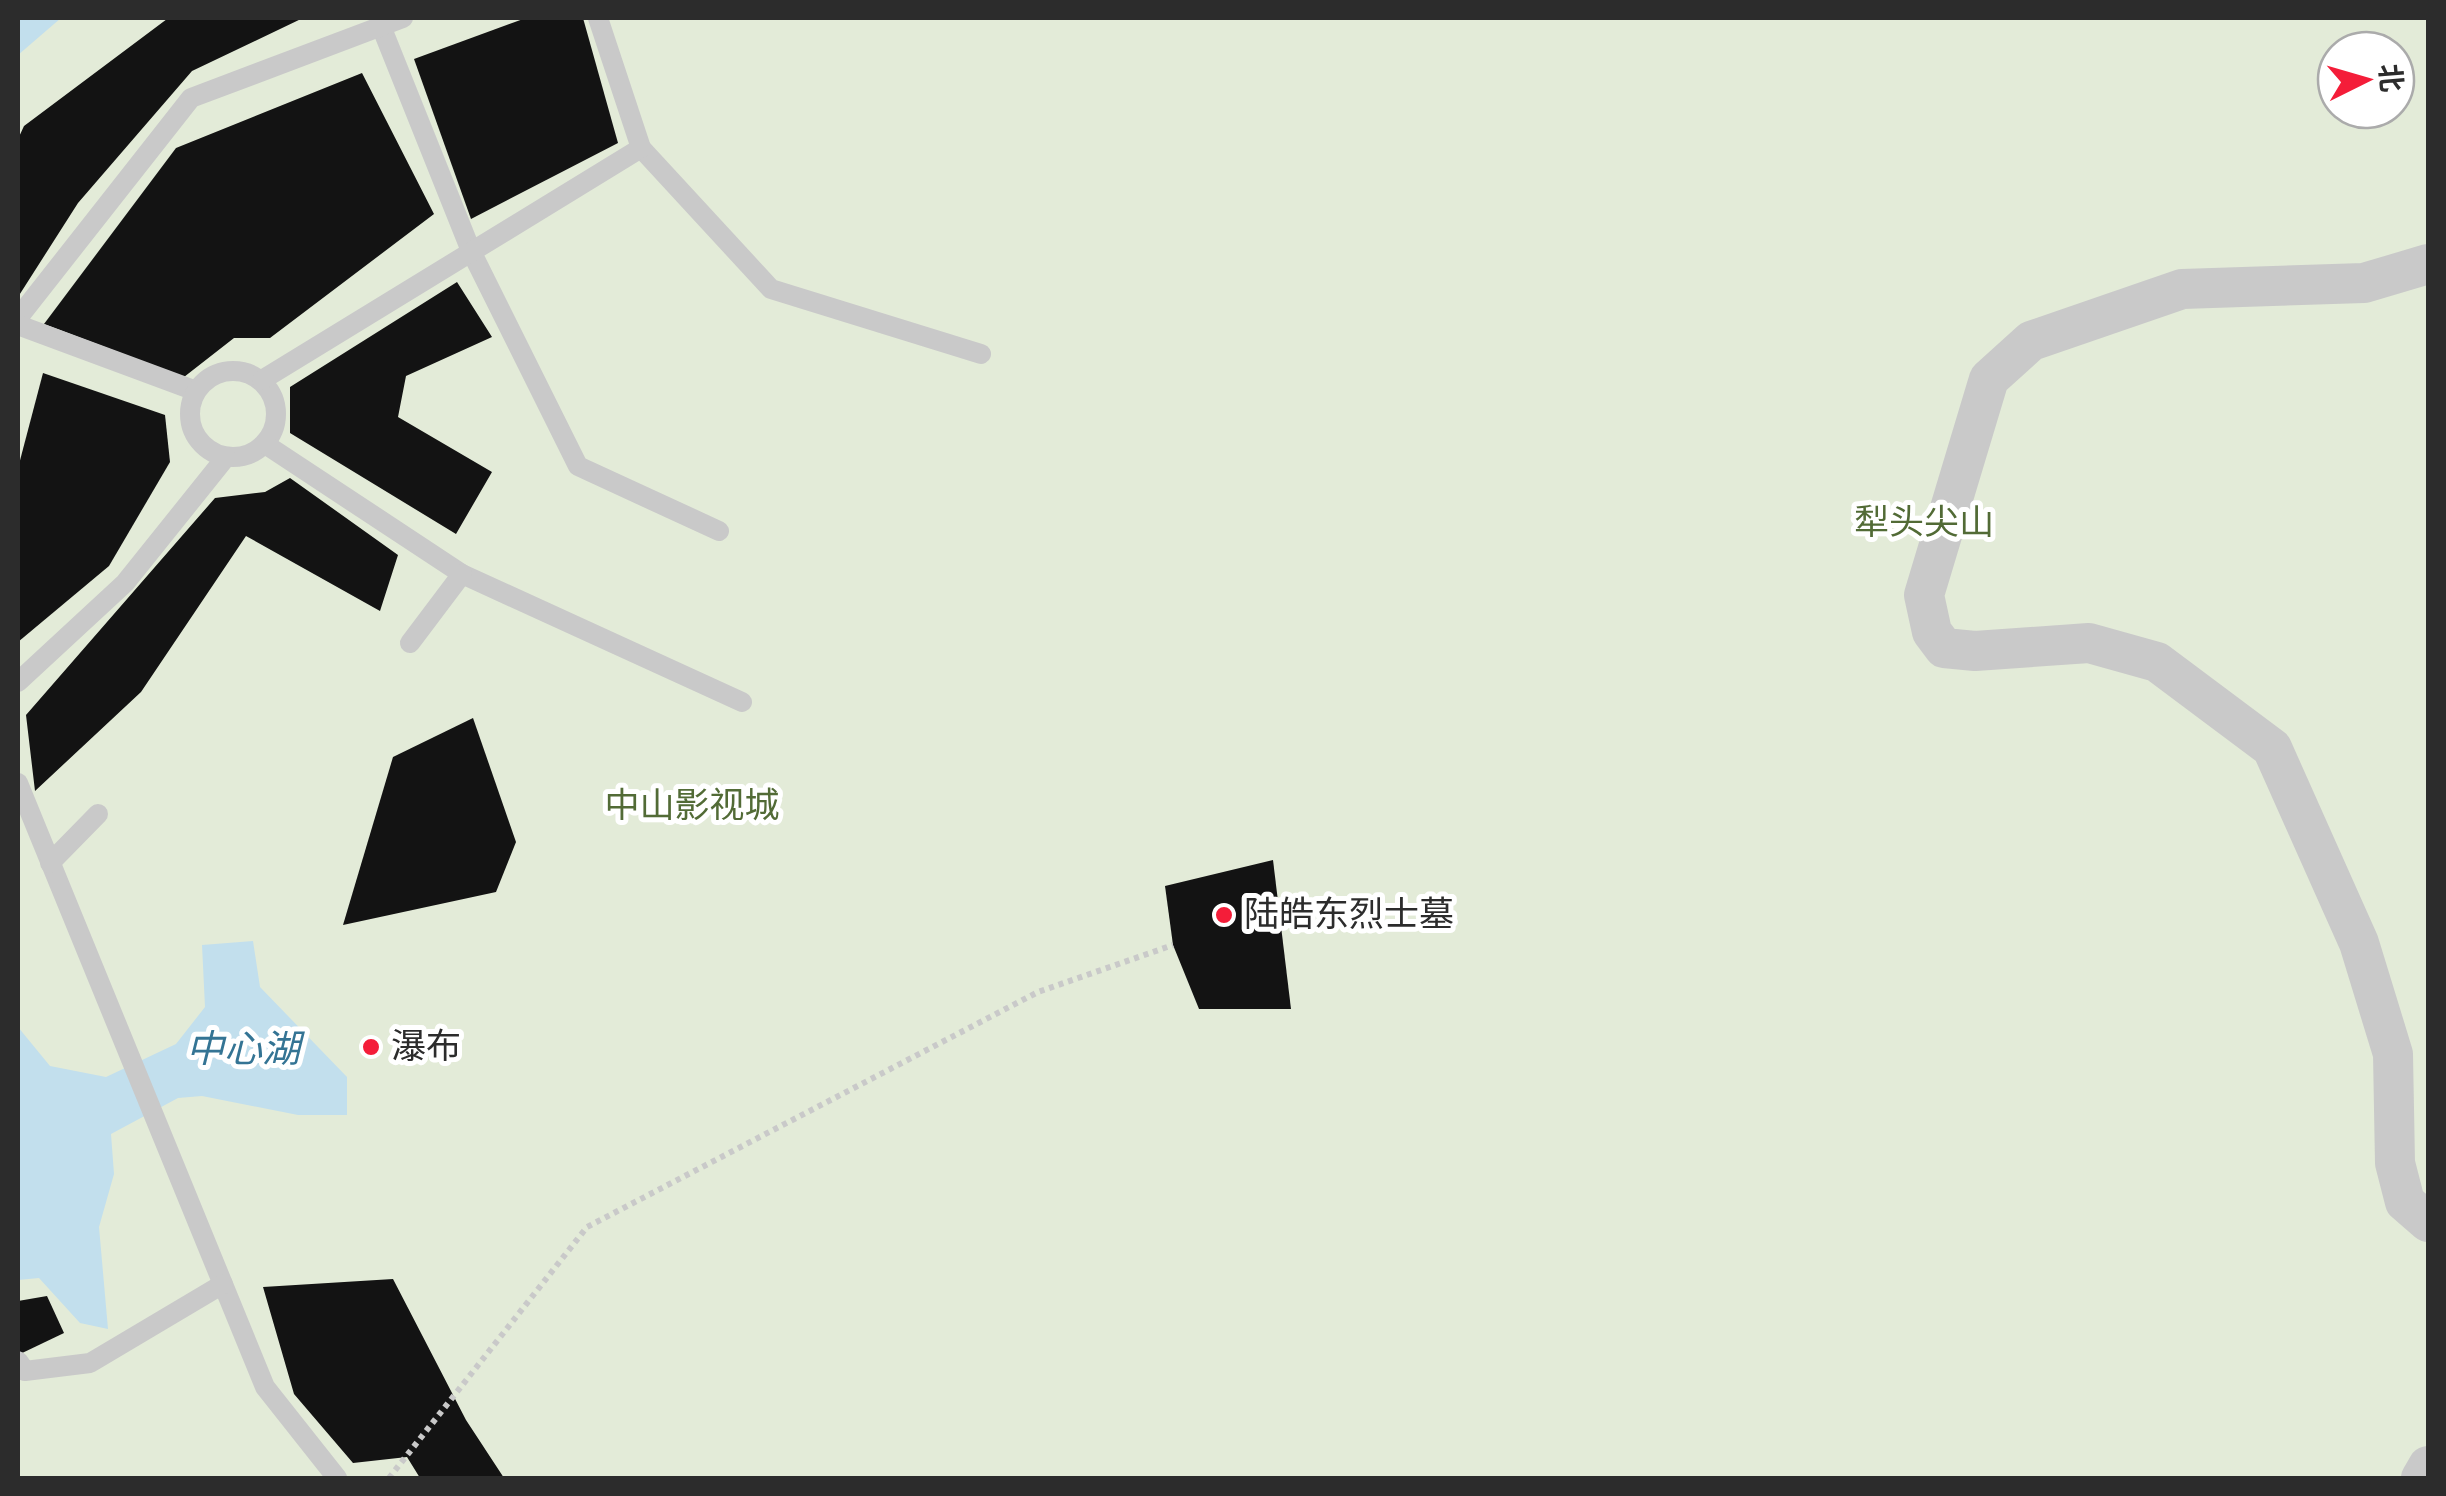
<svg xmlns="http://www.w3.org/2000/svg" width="2446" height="1496" viewBox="0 0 2446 1496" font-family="'Source Sans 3','Noto Sans SC',sans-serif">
	<rect width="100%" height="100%" fill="#fff"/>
	<path fill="#e3ebd8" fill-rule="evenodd" d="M18 18H2428V1478H18ZM2336 50H2396V110H2336Z"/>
	<g fill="#c2dfed">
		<polygon points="18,18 61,18 18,55"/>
		<polygon points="253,941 260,987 347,1077 347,1115 298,1115 202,1096 178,1098 111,1134 114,1174 99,1227 108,1329 80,1323 39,1278 18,1280 18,1027 50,1066 106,1077 176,1044 205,1007 202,945"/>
	</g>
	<g fill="#131313">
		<polygon points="303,18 192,71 78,203 18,297 18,139 24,126 167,19"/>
		<polygon points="526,18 583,18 618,143 471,219 414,59"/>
		<polygon points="362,73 434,214 270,338 234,338 184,377 44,324 176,148"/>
		<polygon points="457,282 492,337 406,376 398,417 492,472 456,534 290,433 290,387"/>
		<polygon points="43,373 165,415 170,462 109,566 18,642 18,468"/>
		<polygon points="290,478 398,555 380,611 246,536 141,692 35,791 26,715 215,498 265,492"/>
		<polygon points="473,718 516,842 496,892 343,925 393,757"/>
		<polygon points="1273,860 1291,1009 1199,1009 1173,945 1165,886"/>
		<polygon points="393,1279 466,1420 504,1478 420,1478 407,1457 353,1463 294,1394 263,1287"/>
		<polygon points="47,1296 64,1333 18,1355 18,1301"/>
	</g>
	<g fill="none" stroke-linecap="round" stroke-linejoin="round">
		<polyline stroke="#c9c9c9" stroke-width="6" stroke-dasharray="5 5" stroke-linecap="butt" points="389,1478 587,1227 1038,992 1173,945"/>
		<g stroke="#c9c9c9" stroke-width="20">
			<polyline points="381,26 471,251 578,466 719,531"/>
			<polyline points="641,148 771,289 981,354"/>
			<polyline points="18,318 191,98 403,18"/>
			<polyline points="18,325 196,391"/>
			<circle cx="233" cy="414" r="43"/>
			<polyline points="262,380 641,148 598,18"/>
			<polyline points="265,444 462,574 742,702"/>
			<polyline points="410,643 462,574"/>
			<polyline points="18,682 125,583 226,457"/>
			<polyline points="18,783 265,1387 337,1478"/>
			<polyline points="50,863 98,814"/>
			<polyline points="18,1361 25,1371 90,1363 223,1284"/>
		</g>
		<g stroke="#c9c9c9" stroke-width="40">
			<polyline points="2428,264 2364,283 2182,289 2031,341 1989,379 1924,595 1932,632 1944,648 1975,651 2089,643 2157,662 2272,748 2359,943 2393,1054 2395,1163 2405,1202 2428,1222"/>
			<polyline points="2421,1478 2428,1466"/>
		</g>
	</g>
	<g fill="#f41d39" stroke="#fff" stroke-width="4">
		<circle cx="1224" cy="915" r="10"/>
		<circle cx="371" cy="1047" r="10"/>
	</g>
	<g text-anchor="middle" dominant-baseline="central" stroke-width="10" stroke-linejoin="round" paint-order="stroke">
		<g font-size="35" fill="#526b36" stroke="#fff">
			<text x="1924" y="523">犁头尖山</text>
			<text x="692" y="806">中山影视城</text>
		</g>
		<g font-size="35" fill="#2c2c2c" stroke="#fff" text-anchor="start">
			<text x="1244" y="915">陆皓东烈士墓</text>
			<text x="391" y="1047">瀑布</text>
		</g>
		<g font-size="38" font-style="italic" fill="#347494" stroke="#fff">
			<text x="243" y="1050">中心湖</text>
		</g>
	</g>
	<rect width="2446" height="1496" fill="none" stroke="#2c2c2c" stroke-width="40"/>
	<g transform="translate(2366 80) rotate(85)"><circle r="48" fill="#ffffff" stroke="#ababab" stroke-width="2.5"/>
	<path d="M0-8L18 38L0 25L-18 38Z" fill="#f41d39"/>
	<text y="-15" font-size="28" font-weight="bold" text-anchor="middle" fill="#2c2c2c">北</text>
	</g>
</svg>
